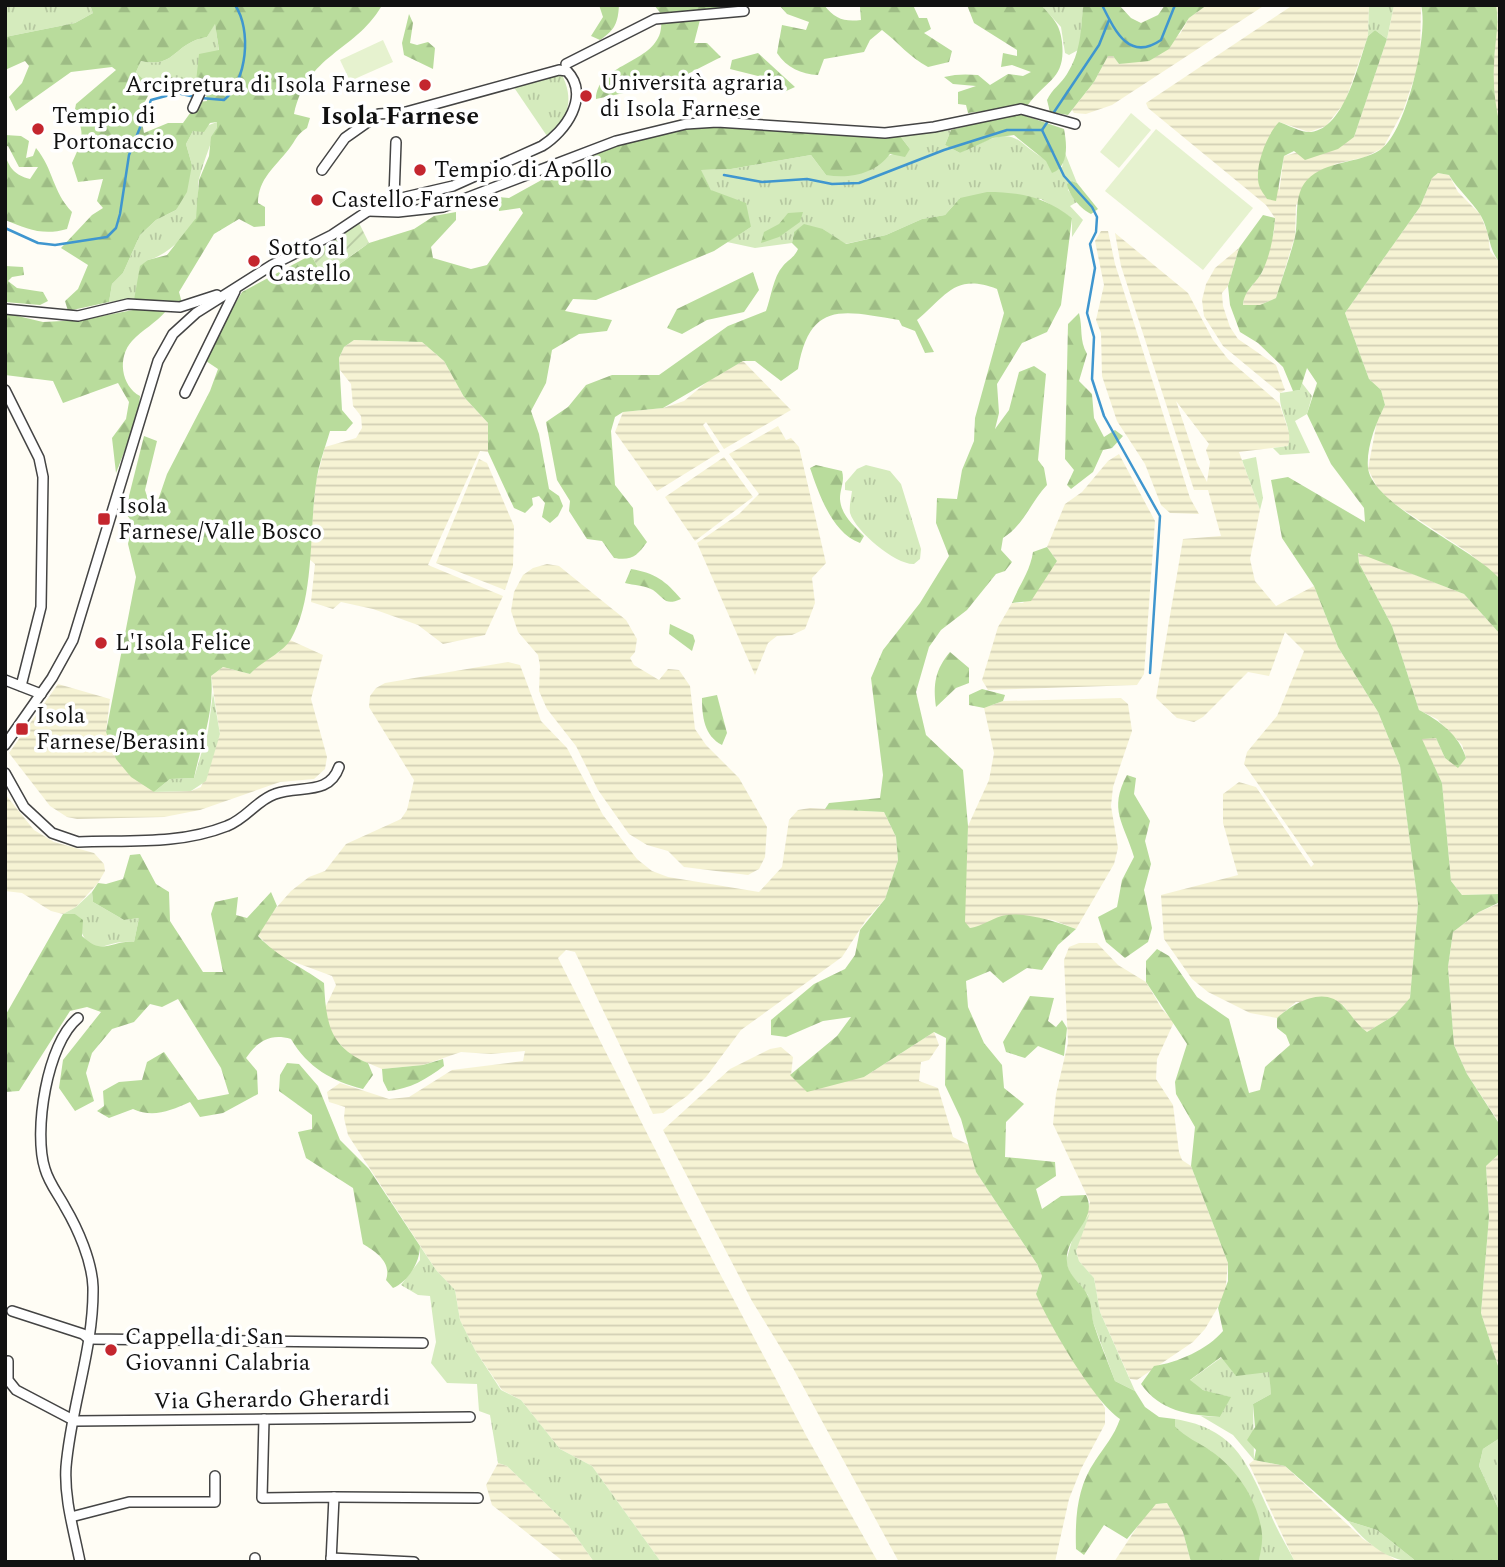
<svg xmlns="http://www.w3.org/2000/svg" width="1505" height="1567" viewBox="0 0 1505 1567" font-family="Spectral,serif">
	<defs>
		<pattern id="farmland-rules" width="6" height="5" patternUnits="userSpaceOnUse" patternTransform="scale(1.75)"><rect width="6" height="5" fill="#f6f3d4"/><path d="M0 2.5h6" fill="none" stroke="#d2cfb5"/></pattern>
		<pattern id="grass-tufts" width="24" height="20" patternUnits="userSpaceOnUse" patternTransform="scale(1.75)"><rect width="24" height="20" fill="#d5ebbd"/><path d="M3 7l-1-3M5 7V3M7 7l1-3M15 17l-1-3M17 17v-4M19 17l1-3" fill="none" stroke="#b6c8a1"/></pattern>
		<pattern id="forest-firs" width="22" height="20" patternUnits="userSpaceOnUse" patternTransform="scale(1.75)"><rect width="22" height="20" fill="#b9dc9c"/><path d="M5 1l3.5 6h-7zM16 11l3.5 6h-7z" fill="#9ebc85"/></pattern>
		<pattern id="garden-furrows" width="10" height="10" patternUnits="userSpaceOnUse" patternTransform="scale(1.75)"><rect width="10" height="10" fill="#d5ebbd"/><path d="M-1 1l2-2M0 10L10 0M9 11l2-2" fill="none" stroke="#b6c8a1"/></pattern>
	</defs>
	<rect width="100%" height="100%" fill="#fffdf5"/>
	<g fill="url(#farmland-rules)" fill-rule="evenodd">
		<polygon points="1207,5 1265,5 1112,105 1086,114 1074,113 1072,110 1094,82 1108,56 1113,56 1119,64 1138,60 1180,34 1189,18"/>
		<polygon points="1293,5 1369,5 1368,36 1345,102 1326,126 1309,132 1279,122 1279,193 1284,156 1354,137 1387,39 1394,5 1421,5 1420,61 1403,111 1383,148 1365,157 1335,164 1296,205 1295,236 1276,298 1260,305 1243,305 1244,296 1262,273 1274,232 1275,218 1266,205 1148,108 1146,103"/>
		<polygon points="1496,5 1500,5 1500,125 1495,106 1493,66 1498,16"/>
		<polygon points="1438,173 1449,175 1458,192 1480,214 1488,234 1490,251 1500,263 1500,579 1469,553 1390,501 1377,487 1368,469 1377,421 1385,405 1381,390 1369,379 1345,313 1420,207 1432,178"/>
		<polygon points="1101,231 1108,231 1115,264 1190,498 1199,514 1170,513 1161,505 1145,464 1117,421 1102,376 1101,333 1096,320 1104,285 1095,241"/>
		<path d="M1115 233 1188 293 1213 340 1228 359 1279 403 1291 438 1288 446 1239 452 1260 510 1250 559 1255 581 1276 606 1314 586 1338 647 1378 712 1400 766 1418 904 1410 999 1395 1015 1367 1032 1359 1026 1343 1005 1296 1002 1277 1018 1250 1013 1208 992 1192 979 1164 939 1161 895 1238 875 1223 823V794L1239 782 1256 787 1311 867 1314 864 1244 764 1247 752 1277 716 1304 651 1285 632 1269 676 1248 672 1203 717 1194 722 1177 718 1156 698 1183 539 1221 536 1208 490H1194L1121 266ZM1176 401 1209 444 1206 450 1210 462 1207 482 1197 463Z"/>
		<polygon points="1239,248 1228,286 1222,293 1223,306 1230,327 1238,339 1276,365 1285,390 1280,393 1223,346 1204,316 1202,300 1206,284 1215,268"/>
		<polygon points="354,340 422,342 444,361 464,397 488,423 488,452 480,451 428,565 503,596 485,635 443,644 418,625 373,609 341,602 333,609 311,602 315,564 309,559 316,481 325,447 356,438 362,428 361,416 353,406 351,384 340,370 339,358 344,347"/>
		<polygon points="743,361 791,410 724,449 706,422 703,425 720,452 657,491 615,432 623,412 663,408 684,401 708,381"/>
		<polygon points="778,426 786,440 791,438 799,447 826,563 812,578 815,603 805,629 792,635 777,636 768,643 755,675 697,543 739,514 759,494 729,454"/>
		<polygon points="1119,454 1155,521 1144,674 1137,685 988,690 982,680 998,627 1012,603 1023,603 1057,561 1047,547 1065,504 1082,492 1108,461"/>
		<polygon points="724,457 753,497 695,541 665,497"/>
		<polygon points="479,459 487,463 514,526 513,566 505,590 436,563"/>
		<polygon points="1358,552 1464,594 1500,634 1500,894 1462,895 1451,881 1442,783 1421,738 1436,738 1445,758 1458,767 1466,758 1462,745 1437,719 1419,710 1392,626 1359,563"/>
		<polygon points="547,564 559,566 626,620 637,639 635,652 630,658 634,665 659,680 668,669 679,670 690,686 695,729 706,745 739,778 767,827 765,857 759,869 748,875 684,867 668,851 647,845 629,834 598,790 576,746 547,709 539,691 540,666 538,655 518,632 511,611 514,592 523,575 533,568"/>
		<polygon points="290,640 323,655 311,699 327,757 325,769 314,779 280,782 200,810 164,817 77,819 67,817 50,806 9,753 58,684 110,699 106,732 154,792 191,791 201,787 220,734 211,676 223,667 250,674 263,659 278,653"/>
		<polygon points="508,662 520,665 541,721 567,748 603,815 637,859 652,871 668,877 759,892 782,867 789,820 798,810 810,808 884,812 896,837 898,860 885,899 866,920 842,957 741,1030 706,1077 687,1096 663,1113 653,1114 575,952 566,950 558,958 686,1210 808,1439 878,1562 661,1562 592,1466 560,1449 521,1400 502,1390 475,1350 460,1320 455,1290 436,1270 348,1135 344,1118 345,1107 329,1102 327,1092 340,1083 389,1099 409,1097 452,1070 523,1061 525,1051 491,1054 461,1052 423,1065 382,1069 351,1056 330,1033 325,1008 336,985 332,976 278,956 258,935 269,916 291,891 309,877 325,871 346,844 401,819 407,810 414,780 369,707 370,696 376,688 385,683"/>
		<polygon points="1121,698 1128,704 1132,731 1113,787 1111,806 1118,848 1114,864 1076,929 1053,920 1006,915 985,925 970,928 964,922 968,826 989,780 994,753 984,708 1003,701"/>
		<polygon points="5,794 34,830 54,842 94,853 104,864 105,871 98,883 76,907 63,914 51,911 22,893 5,891"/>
		<polygon points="1500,903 1500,1124 1467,1074 1454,1045 1448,967 1453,932 1479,912"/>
		<polygon points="1079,943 1097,943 1118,965 1146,982 1162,1009 1174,1022 1157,1059 1156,1079 1173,1105 1179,1152 1182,1160 1191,1166 1228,1263 1225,1295 1205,1329 1193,1342 1137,1380 1130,1379 1100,1312 1094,1278 1079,1261 1076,1251 1090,1202 1053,1124 1056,1094 1068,1043 1064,960 1069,947"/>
		<polygon points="934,1032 939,1045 929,1060 921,1062 919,1081 938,1088 953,1137 969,1145 976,1172 1037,1264 1042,1276 1036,1294 1105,1408 1105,1424 1081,1469 1069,1499 1055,1562 899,1562 793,1368 752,1301 663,1130 730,1069 770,1049 781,1047 793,1057 791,1075 864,1077"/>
		<polygon points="1500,1153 1500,1372 1481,1313 1489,1217 1486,1166"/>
		<polygon points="1254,1460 1285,1466 1363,1539 1399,1562 1295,1562 1249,1464"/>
		<polygon points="498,1463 507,1466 568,1525 594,1562 564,1562 492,1505 486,1485"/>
		<polygon points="1167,1503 1183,1532 1191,1562 1114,1562 1145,1515 1156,1504"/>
	</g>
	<g fill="url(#grass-tufts)">
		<polygon points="5,5 90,5 93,13 75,23 5,37"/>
		<polygon points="1041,5 1083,5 1080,49 1069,55 1065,53 1061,27"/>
		<polygon points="1369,5 1394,5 1387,39 1375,30 1368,36"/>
		<path d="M215 23 219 51 201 63 195 91 177 88 149 94 144 80 136 72 141 61C176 69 173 43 207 37Z"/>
		<path d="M561 73C575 99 568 119 549 139L513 86Z"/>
		<path d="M217 122 218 128C213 134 199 176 198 184 198 194 200 208 196 218 188 235 166 256 148 260L134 300 109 302 112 284 123 273 140 235 156 220 176 210 192 165 186 144 193 131Z"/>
		<path d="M951 130 945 145 960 153C1028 117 1008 147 1062 167L1065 153 1077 183 1072 181 1068 190 1077 202 1070 206 1083 220 1072 237V218L1041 199 960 198 945 215 922 219 886 235 845 244 823 229 794 232 792 243 755 248 727 242 751 227 711 190 700 170 731 169 811 155 826 175 910 149 900 136Z"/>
		<path d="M1302 383 1312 396 1307 414 1295 421 1310 453 1280 455 1273 448 1288 446C1294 430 1278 411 1280 393L1300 390Z"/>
		<polygon points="1256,457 1263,498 1260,510 1242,460"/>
		<path d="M866 465 890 471 901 484 921 549 920 559 914 564C896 565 856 532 850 513 849 507 851 498 852 491L845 490V483L857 469Z"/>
		<polygon points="213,693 220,734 206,781 191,791 154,792 170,779 194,778 208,731"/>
		<path d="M92 892 93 902 124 920 139 918 134 942C99 938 92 969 75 914H63L76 907Z"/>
		<polygon points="1090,1213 1076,1251 1079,1261 1094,1278 1100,1312 1135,1391 1115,1381 1093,1322 1088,1295 1069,1272 1066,1261 1073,1237"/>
		<polygon points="420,1246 436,1270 455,1290 460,1320 475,1350 501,1390 521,1400 560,1449 592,1466 661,1562 594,1562 568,1525 507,1466 498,1463 490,1415 479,1411 477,1384 447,1383 431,1363 436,1342 430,1296 418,1295 401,1285 420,1260"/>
		<polygon points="1222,1357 1270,1372 1271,1394 1253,1404 1254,1460 1233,1435 1201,1416 1220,1417 1230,1397 1203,1390 1189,1381"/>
		<path d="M1175 1419C1236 1429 1247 1463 1270 1513 1277 1530 1287 1546 1295 1562H1259L1262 1534 1211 1451 1186 1438 1175 1426Z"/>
		<polygon points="1500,1438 1500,1512 1479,1466 1483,1449"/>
		<path d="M1348 1521 1377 1530 1417 1562C1388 1562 1366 1543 1348 1521Z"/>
	</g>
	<g fill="url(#forest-firs)" fill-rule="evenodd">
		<path d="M90 5 381 7C354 52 307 54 294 114L310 118 307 128C296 135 296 140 289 149 275 167 258 179 258 203L265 207V226L254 227 239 219 214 234 179 292 182 303 134 300 140 266 148 260 167 255 196 218 199 180 209 156 211 137 217 128V122L210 123 204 132 193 131 186 144 192 165 187 192 176 210 156 220 140 235 123 273 112 284 109 302 68 311 65 301 78 289 88 265 61 248 92 215 103 208 97 201 103 179 78 182 72 163C81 143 87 132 74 114L76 104 116 70 112 67 71 72 16 111 9 97 22 83 29 66 25 61 5 70V37L75 23 93 13ZM215 24 219 50 199 54 195 91 206 94 207 101 198 102 183 123H168L144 133 140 111 149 94 144 80 136 72 141 61C176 69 173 43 207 37Z"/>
		<path d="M599 5H619C618 23 615 30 600 40L591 36 603 17Z"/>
		<path d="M654 5H728L701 16 694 43H707L721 57 670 83 596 99C597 66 645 64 658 38 662 32 661 22 662 15Z"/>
		<path d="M779 5H824C835 19 844 22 861 20L860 7 866 5H913L919 18H927L931 29 924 33 952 51 949 62 928 67C909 57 899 43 882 30L870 40 864 52 824 59 818 75C801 74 787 68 777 53L782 25 806 30 809 22 787 14Z"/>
		<path d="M967 5H1041C1053 18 1060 24 1062 42 1066 79 1047 79 1027 106L968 113 966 105 958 104V92L976 86 953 84 944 77C956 74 966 74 978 75L990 85 1008 74 1023 76 1031 72 1012 65 1001 67 1003 53 1017 56V50L974 23Z"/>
		<path d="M1083 5H1119L1131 18 1141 23 1158 15 1165 5H1207L1189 18 1169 49 1149 61 1119 64 1113 56H1108L1094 82 1068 115 1050 112 1047 100C1052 89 1061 84 1067 74 1081 52 1081 30 1083 5Z"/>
		<path d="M1421 5H1496C1500 25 1494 45 1494 65 1493 85 1495 106 1500 125V263C1488 249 1490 232 1481 216 1472 201 1458 190 1449 175L1438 173 1432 178 1420 207 1345 313 1369 379 1381 390 1385 405C1376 423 1366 448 1368 468 1372 505 1473 548 1500 579V634L1464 594 1358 553 1359 563 1392 626 1419 710C1440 721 1459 735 1466 758L1458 768 1445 758 1436 738 1422 739 1442 783 1451 881 1462 895 1500 894 1498 903 1479 912 1453 932 1448 967 1454 1045 1467 1074 1500 1125V1153L1486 1166 1489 1217 1481 1313 1500 1372V1438L1483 1449 1479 1466 1500 1512V1562H1417L1377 1530 1348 1521 1285 1466 1254 1460 1256 1450 1247 1440 1255 1427 1253 1404 1271 1394 1269 1372 1236 1376 1221 1357 1190 1380 1203 1390 1231 1397 1220 1417C1188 1415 1160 1411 1141 1384L1154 1366C1177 1363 1208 1349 1223 1331L1218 1308 1228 1281V1263L1191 1166 1195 1127 1176 1094 1175 1082 1187 1044 1146 982V961L1157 949 1169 956 1197 997 1229 1019 1249 1093 1260 1090 1265 1067 1290 1045 1286 1035 1277 1028V1018C1294 1003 1325 984 1345 1008 1353 1017 1357 1025 1367 1032L1395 1015 1410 998 1418 904 1400 766 1378 712 1338 647 1314 586 1282 538 1271 480 1288 477 1365 522 1364 508 1331 464 1307 414 1317 383 1307 368 1300 390 1293 391 1283 367 1258 343 1240 332 1230 305 1228 286 1239 248 1263 215 1275 218C1274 235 1270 256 1262 272 1256 284 1244 290 1243 305H1260L1276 298C1282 278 1290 257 1295 237 1299 219 1293 195 1307 180 1326 160 1358 164 1380 150 1406 134 1429 34 1421 5Z"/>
		<polygon points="409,14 413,23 410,43 417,45 428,42 435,48 433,69 404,55 402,43"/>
		<path d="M1375 30 1387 39 1354 137 1338 149 1305 160 1294 151 1284 156 1276 201 1267 199C1265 195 1260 190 1259 185 1254 167 1267 134 1279 122 1288 125 1302 133 1311 132 1345 128 1358 64 1368 36Z"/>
		<polygon points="758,53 795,87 784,92 770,79 730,69 732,60"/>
		<path d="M1017 113 1064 129C1067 144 1069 167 1052 173L1046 161 1014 135 993 138 960 153 945 145 951 130Z"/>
		<path d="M708 124 900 136 910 149 905 157 890 154C875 174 850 179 826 175L811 155 731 169 701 170 711 190 746 203 751 227 714 251 596 300 573 299 565 311 612 320 607 331 579 334 552 350 546 383 531 411 539 434 549 489 559 496 563 506 558 516 550 523 542 517 545 503 539 496 532 498 533 505 525 513 514 508 488 452V423L464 397 444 361 422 342 354 340 344 347 339 358 342 410 353 423 346 431H330C325 448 318 466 316 484 309 531 315 598 291 639 283 653 263 660 250 674L223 667 211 676C215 712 201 744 194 778L170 779 154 792 131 777 116 759 106 732 136 577 128 544 132 522 125 512 144 436 157 441 145 490 153 515 167 474 210 391 218 369 203 359 242 292 311 255 323 276 369 243 414 229 434 216 456 212V220L431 247 433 258 471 269 487 265 523 213 520 208 499 211 498 197 509 198 556 172 563 180 574 182C580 176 583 165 589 160 606 143 682 129 708 124Z"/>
		<path d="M5 135 21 136 29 141 26 158 33 156 36 148C54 170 52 191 72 212L67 229C43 236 27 229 5 220V155C10 169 15 175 30 179L38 167H19L8 146 5 147Z"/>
		<path d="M1072 181 1077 183 1098 209 1091 214C1081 209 1069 196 1067 184Z"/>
		<path d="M987 192C1020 192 1045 197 1072 218L1061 305 1047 332 1022 343 997 384 999 413 995 429 1009 410 1019 372 1034 366 1046 374 1038 460 1044 468 1047 485C1031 502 1023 526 1003 538L1001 550 1012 562 1005 571 996 574 967 610 941 630 929 647 916 692 926 735 963 770 968 826 965 922 970 928C983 926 994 917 1006 915 1026 912 1058 922 1076 929L1058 945 1042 970 1027 968 1003 983 990 971 966 981 968 1007 984 1043 1002 1065 1004 1088 1024 1104 1006 1122 1005 1157 1055 1162 1056 1176 1036 1189 1042 1209 1061 1196 1086 1195C1099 1221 1064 1235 1067 1262 1068 1276 1081 1283 1087 1294 1092 1302 1091 1315 1094 1325 1100 1344 1108 1362 1115 1381L1135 1391 1145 1407 1159 1417 1175 1419V1426C1186 1438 1198 1442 1211 1451 1237 1469 1259 1502 1262 1534 1263 1543 1260 1553 1259 1562H1191L1183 1532 1167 1503 1156 1504 1127 1539 1104 1525 1084 1555 1076 1549C1075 1518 1077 1487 1095 1461 1105 1446 1114 1436 1120 1419 1093 1400 1050 1326 1036 1294L1042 1276 1037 1264 976 1172 961 1119 945 1085 946 1038 934 1032 864 1077 807 1092 790 1075 837 1036 851 1017 823 1021 786 1037 771 1035V1020L814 984 845 969 855 955 860 930 885 899 898 860 896 837 884 812 825 809 829 803 880 798 883 775 871 678 883 650 920 603 949 556 936 523 937 498 957 499 962 470 974 441 975 418 1004 313 997 289C955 273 947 295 917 320L934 352 925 353 915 331 902 326 899 320C843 311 810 300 798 369L781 381 755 361H743L663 408 623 412 615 417 611 431 615 485 633 508 634 524 647 542C637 556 632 561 614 558L602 541 587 539 569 511 570 501 557 480 546 422 568 407 586 385 612 375H659L728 326 766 311C771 298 773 277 783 266 789 259 794 258 798 249L792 243 794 232 804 224 823 229 846 244 886 235 922 219 945 215 960 198Z"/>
		<polygon points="803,212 800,222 779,237 761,243 764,232 779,224 788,213"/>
		<polygon points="5,266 23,267 24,275 12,277 8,281 17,288 43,292 48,301 40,305 5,302"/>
		<polygon points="753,272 759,290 744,312 707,320 682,334 667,328 677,309"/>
		<path d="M143 308 166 311C156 323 142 330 132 341 117 357 121 386 140 396L138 416 116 473 112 438 126 419 129 402 118 383 63 403 53 381 5 375V313L43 322 82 320Z"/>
		<path d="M1079 313C1083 328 1079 340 1087 354L1079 381 1092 394 1094 418 1104 437 1115 430 1123 436 1112 448 1103 450 1093 472 1071 489 1067 485 1074 470 1065 459 1068 324Z"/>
		<path d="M816 465 842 471C845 482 840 488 840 499 841 515 854 526 864 536L860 543C832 533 819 494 810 468Z"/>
		<path d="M1047 547 1057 561 1031 601 1012 603C1019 585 1030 572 1033 552Z"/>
		<path d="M631 569C655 573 666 581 681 599 665 606 665 599 653 590 647 586 633 585 625 583Z"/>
		<polygon points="670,624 693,635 695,641 692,651 669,634"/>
		<path d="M950 652 969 668V683L956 688 936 707C933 684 935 670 950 652Z"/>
		<polygon points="982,689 1005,695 1003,701 984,708 969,705 969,695"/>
		<path d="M717 695 727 733 722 745C704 736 702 716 702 698Z"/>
		<path d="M1127 775 1136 778 1134 794 1150 821 1145 841 1151 864 1144 890 1152 928 1148 942 1125 958 1106 942 1098 917 1117 907 1122 880 1134 857C1124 823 1108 810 1127 775Z"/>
		<path d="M140 854 156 884 169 892 170 921 203 972H223L211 914 215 902 238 897 236 915 247 918 271 892 277 906 258 936C279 958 299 965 324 983 326 1022 329 1047 368 1063L373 1075 363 1089C332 1081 308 1068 291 1039 270 1033 258 1041 246 1058L257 1071 258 1094 223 1113 200 1117 190 1102C170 1111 153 1118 133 1109L109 1118 97 1111 104 1106 103 1091 119 1082 142 1080 147 1062 164 1052 198 1100 229 1094 221 1068 178 999 162 1007 150 1004 134 1022 112 1029 92 1053 86 1073 94 1101 75 1111 59 1088 63 1060 101 1012 87 1007 70 1011 19 1091 5 1092V1016L63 914H75L83 920 82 936C104 957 110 940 134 942L139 918 124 920 93 902 92 892 98 883 106 884 123 879 130 855Z"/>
		<polygon points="1030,996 1054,998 1048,1021 1056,1027 1062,1020 1067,1028 1064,1056 1038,1046 1025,1058 1006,1052 1003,1042"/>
		<path d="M443 1059 444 1066C427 1079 410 1089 388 1091L383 1081 382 1069 423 1065Z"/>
		<path d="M287 1063 299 1064 318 1086 340 1140 369 1169 420 1246C420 1262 408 1282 393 1288L386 1280C392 1262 376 1252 363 1244L353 1188 306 1158 298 1132 312 1129V1115L279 1091 280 1075Z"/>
	</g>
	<polygon fill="url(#garden-furrows)" points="359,223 369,243 323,276 311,255"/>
	<g fill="#e6f2cf">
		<polygon points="383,40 393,62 350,81 340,60"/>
		<polygon points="1131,113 1151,130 1119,168 1100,152"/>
		<polygon points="1156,129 1253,208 1203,270 1105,191"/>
	</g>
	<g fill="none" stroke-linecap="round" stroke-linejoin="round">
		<g stroke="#3f96cf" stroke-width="2.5">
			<path d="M1102 5C1115 31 1129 62 1161 40L1175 5"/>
			<path d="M201 98 224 100C247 81 252 30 235 5"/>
			<polyline points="1042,130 1064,176 1092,207 1097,217 1096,232 1090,244 1095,268 1087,313 1094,337 1092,379 1104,416 1160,516 1150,673"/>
			<polyline points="724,175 762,182 807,179 832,184 859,183 944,150 1007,130 1042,130 1099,45 1109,20"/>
			<polyline points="5,228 38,243 55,245 107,237 116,228 120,214 129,155 151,100 177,93 195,97"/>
		</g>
		<g stroke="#444" stroke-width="12">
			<g id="minor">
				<polyline points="566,64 655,19 744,11"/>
				<polyline points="193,108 204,84"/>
				<polyline points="394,198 396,142"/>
				<polyline points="368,211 398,212 443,207 616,141 686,124 717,122 885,133 934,127 1021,109 1075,124"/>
				<polyline points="5,309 78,316 128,304 180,307 217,295"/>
				<polyline points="5,390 39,458 43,477 41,607 21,686"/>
				<polyline points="185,393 235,291"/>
				<polyline points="5,680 41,694"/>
				<path d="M5 745 52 678 73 640 158 361 173 334 196 313 272 265 332 235 380 203 453 186 542 146C565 132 591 96 567 71L559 70 406 112 379 114 345 138 322 170"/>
				<path d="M5 773 24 807 52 833 78 842C128 840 179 845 227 826 246 819 257 800 275 794 300 785 329 796 339 767"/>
				<path d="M78 1018C47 1043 33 1132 45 1169 49 1183 58 1194 65 1207 78 1229 92 1261 93 1287 94 1348 71 1406 66 1467 64 1499 74 1531 80 1562"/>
				<polyline points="12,1311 83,1334 89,1339 423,1343"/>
				<polyline points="8,1361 8,1380 16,1390 75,1421 470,1417"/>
				<polyline points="264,1419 262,1498 334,1497 331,1562"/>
				<polyline points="334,1497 478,1498"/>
				<polyline points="71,1517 129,1502 215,1502 215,1476"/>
				<polyline points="331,1558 414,1562"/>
				<polyline points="255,1562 255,1558"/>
			</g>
		</g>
		<use href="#minor" stroke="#fff" stroke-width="9"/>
	</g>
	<g fill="#c4262e" stroke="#fff" stroke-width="2.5">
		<circle cx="425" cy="85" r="7"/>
		<circle cx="586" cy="96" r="7"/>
		<circle cx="38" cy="129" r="7"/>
		<circle cx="420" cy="170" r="7"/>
		<circle cx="317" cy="200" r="7"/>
		<circle cx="254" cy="261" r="7"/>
		<rect x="97" y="512" width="14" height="14" rx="3.5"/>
		<circle cx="101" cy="643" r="7"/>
		<rect x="15" y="722" width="14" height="14" rx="3.5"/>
		<circle cx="111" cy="1350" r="7"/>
	</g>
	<g text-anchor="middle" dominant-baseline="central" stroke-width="7" stroke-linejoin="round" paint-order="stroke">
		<g font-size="23" fill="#111" stroke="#fff" text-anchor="start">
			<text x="600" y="83">Università agraria<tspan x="600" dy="26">di Isola Farnese</tspan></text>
			<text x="411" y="85" text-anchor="end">Arcipretura di Isola Farnese</text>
			<text x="52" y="116">Tempio di<tspan x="52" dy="26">Portonaccio</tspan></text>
			<text x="434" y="170">Tempio di Apollo</text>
			<text x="331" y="200">Castello Farnese</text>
			<text x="268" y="248">Sotto al<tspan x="268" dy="26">Castello</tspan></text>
			<text x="118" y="506">Isola<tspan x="118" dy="26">Farnese/Valle Bosco</tspan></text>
			<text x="115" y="643">L'Isola Felice</text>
			<text x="36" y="716">Isola<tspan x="36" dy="26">Farnese/Berasini</tspan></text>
			<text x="125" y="1337">Cappella di San<tspan x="125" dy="26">Giovanni Calabria</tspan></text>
		</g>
		<g font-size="23" fill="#111" stroke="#fff">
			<text transform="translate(272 1400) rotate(-1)">Via Gherardo Gherardi</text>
		</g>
		<g font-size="26" font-weight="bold" fill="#111" stroke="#fff">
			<text x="400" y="116">Isola Farnese</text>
		</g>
	</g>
	<rect width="1505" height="1567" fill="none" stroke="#111111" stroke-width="14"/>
</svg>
